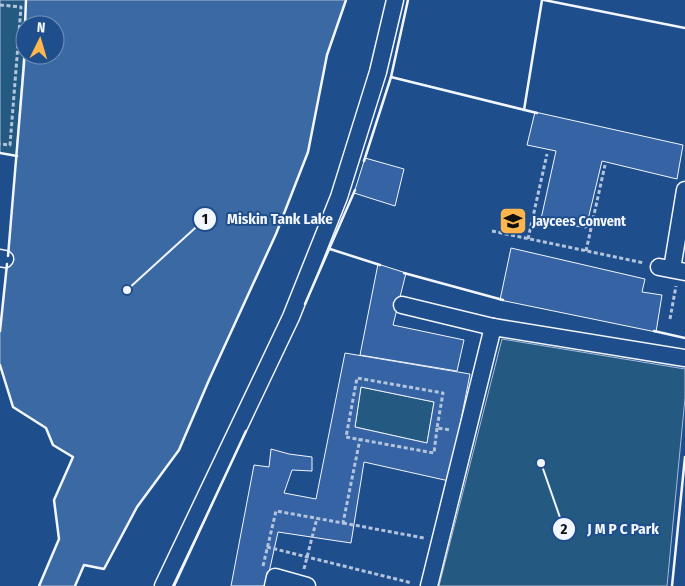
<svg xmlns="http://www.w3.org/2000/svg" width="685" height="586" viewBox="0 0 685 586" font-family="'Fira Sans Condensed',sans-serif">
	<rect width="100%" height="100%" fill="#1f4e8c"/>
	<g fill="#245a82" stroke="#a8bbd7">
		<polygon points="0,0 26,0 24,64 17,156 0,153"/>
		<polygon points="502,339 685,369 685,398 667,586 439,586"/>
		<polygon points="361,387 434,402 427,443 355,427"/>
	</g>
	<polygon fill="#3b69a3" stroke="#a8bbd7" points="26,0 346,0 327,55 308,152 276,234 209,380 179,450 137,507 104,569 84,565 75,586 39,586 59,539 54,500 73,457 53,445 46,428 13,407 0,365 0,331 9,249 25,37 25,55 55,55 55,25 25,25"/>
	<g fill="#3563a3" stroke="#f2f6ff" fill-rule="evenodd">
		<polygon points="535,112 683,145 677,179 602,161 586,228 541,219 556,151 527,145"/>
		<polygon points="365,158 404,169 395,206 354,193"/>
		<polygon points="511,248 645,279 642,292 662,295 656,332 500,300"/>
		<polygon points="378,264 406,273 393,325 464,340 457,371 360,355"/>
		<path d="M345 353 470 374 449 481 364 462 351 543 278 532 266 586H231L254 465 269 467 271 449 289 454 312 457V471L292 470 284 493 316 499ZM361 387 434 402 427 443 355 427Z"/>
	</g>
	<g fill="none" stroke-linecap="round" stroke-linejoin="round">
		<g stroke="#f2f6ff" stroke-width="19">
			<g id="minor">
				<polyline points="0,258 5,259"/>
				<polyline points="659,267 685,272"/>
				<polyline points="672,269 685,190"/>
				<polyline points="402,305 493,327"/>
				<polyline points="163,586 291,317 339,197 378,72 395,0"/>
				<polyline points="273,586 275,577 307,586"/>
				<polyline points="429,586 493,327 685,358"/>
			</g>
		</g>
		<g stroke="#b3c4dc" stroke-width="3" stroke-dasharray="4 2.5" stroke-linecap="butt">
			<polyline points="0,5 21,7 10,145 0,144"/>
			<polyline points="492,231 644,263"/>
			<polyline points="528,239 547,154"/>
			<polyline points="586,251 605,165"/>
			<polyline points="670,319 676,286"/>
			<polyline points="437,428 434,453 346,437 357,378 443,393 437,428 451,430"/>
			<polyline points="343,523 424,538"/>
			<polyline points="267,547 412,583"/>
			<polyline points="263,566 276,511 343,523 360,439"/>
			<polyline points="304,569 317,518"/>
		</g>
		<use href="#minor" stroke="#1f4e8c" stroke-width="16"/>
		<g stroke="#f2f6ff" stroke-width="2.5">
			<polyline points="544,0 685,28"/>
			<polyline points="25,25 26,0"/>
			<polyline points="391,77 537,113"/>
			<polyline points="524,110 542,0"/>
			<polyline points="0,153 17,156"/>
			<polyline points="364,161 391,77 408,0"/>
			<polyline points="330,249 380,265"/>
			<polyline points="8,256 24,64 25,37"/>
			<polyline points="404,273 503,300"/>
			<polyline points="305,304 355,190"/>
			<polyline points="0,331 7,264"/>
			<polyline points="654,331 685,338"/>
			<polyline points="0,365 13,407 46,428 53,445 73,457 54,500 59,539 39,586"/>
			<polyline points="75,586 84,565 104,569 137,507 179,450 209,380 276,234 308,152 327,55 346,0"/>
			<polyline points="174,586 246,431"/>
			<polyline points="672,586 685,457"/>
		</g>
	</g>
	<defs>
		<g id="school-square" transform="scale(1.4375)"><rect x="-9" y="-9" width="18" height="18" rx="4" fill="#ffb74d" stroke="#1f4e8c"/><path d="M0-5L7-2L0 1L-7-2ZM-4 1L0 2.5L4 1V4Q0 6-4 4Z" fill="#111"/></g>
	</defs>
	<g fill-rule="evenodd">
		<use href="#school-square" x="513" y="221"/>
	</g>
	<g text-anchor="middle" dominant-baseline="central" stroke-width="4" stroke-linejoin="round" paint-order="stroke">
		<g font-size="14" font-weight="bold" fill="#f2f6ff" stroke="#1f4e8c" text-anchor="start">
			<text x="532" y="221">Jaycees Convent</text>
		</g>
	</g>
	<path fill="none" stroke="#f2f6ff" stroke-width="2" d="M127 290L205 219M541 463L564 529"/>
	<g fill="#f2f6ff" stroke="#1f4e8c" stroke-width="2">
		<circle cx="127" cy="290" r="5"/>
		<circle cx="541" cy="463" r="5"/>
		<circle cx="205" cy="219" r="12"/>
		<circle cx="564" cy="529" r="12"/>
	</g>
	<g font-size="15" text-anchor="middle" font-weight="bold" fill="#111">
		<text x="205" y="224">1</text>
		<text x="564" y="534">2</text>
	</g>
	<g font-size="15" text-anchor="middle" font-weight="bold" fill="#f2f6ff" stroke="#1f4e8c" stroke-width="4" stroke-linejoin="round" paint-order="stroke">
		<text x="280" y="224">Miskin Tank Lake</text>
		<text x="623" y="534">J M P C Park</text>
	</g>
	<g transform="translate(40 40) rotate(5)"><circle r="24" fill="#1f4e8c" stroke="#7391ba"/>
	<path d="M0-4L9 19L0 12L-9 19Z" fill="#ffb74d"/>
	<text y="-8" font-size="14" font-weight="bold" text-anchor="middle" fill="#f2f6ff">N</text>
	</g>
</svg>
